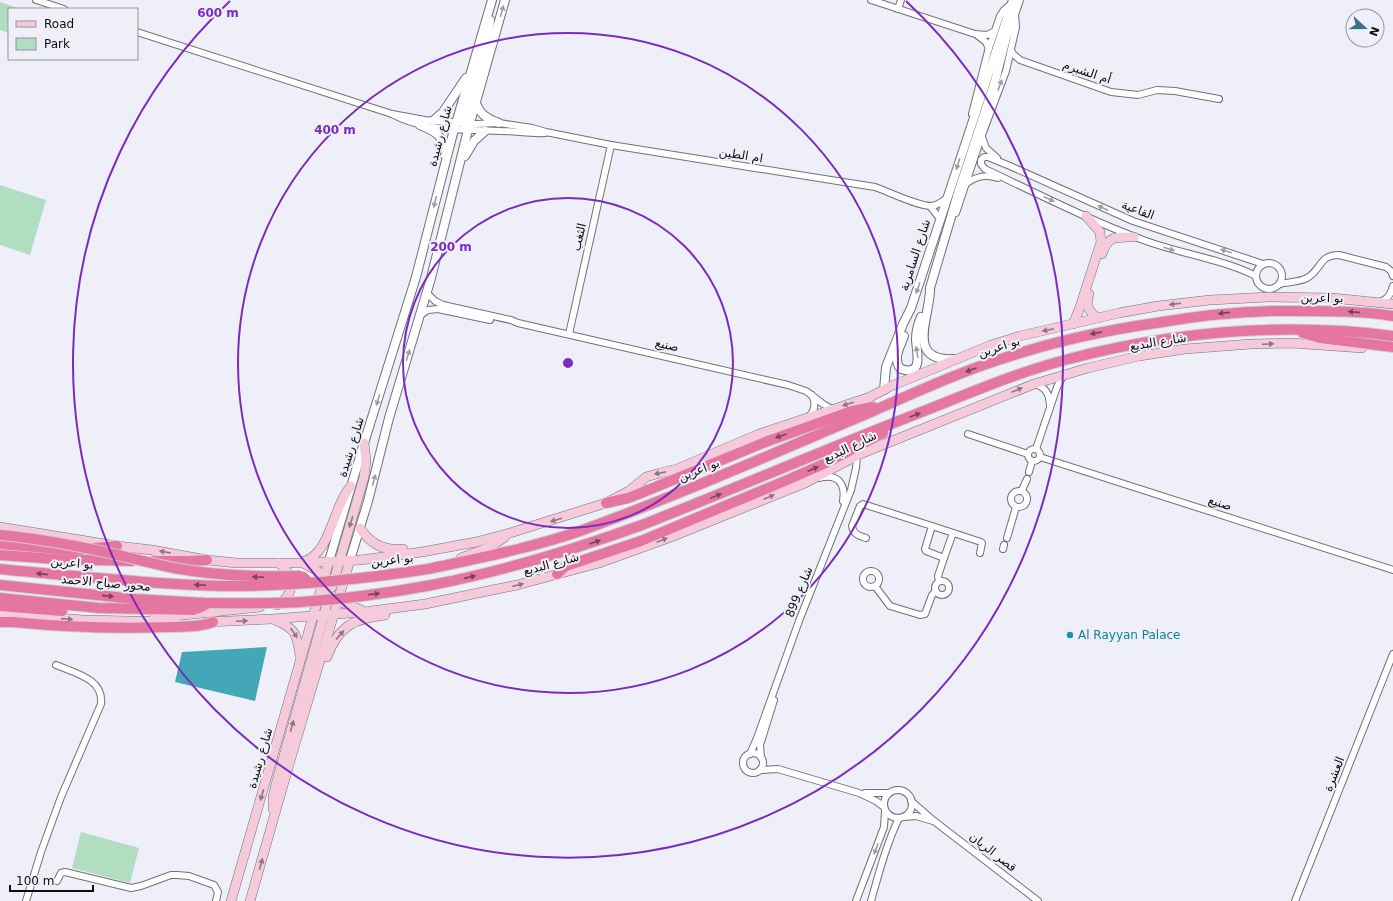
<svg xmlns="http://www.w3.org/2000/svg" width="1393" height="901" viewBox="0 0 1393 901" font-family="'DejaVu Sans',Cairo,sans-serif">
	<rect width="100%" height="100%" fill="#efeff9"/>
	<g fill="#b1ddc1">
		<polygon points="0,2 21,9 9,9 9,33 0,30"/>
		<polygon points="0,185 46,200 30,255 0,245"/>
		<polygon points="81,832 139,848 130,883 72,868"/>
	</g>
	<polygon fill="#43a7b7" points="267,647 255,701 175,682 182,652"/>
	<g fill="none" stroke-linecap="round" stroke-linejoin="round">
		<g stroke="#707078" stroke-width="8">
			<g id="minor">
				<polyline points="36,0 64,9"/>
				<polyline points="871,0 975,34 987,35 995,31"/>
				<polyline points="898,9 901,0"/>
				<path d="M137 32 392 114C425 132 465 129 501 131 516 131 530 134 545 133"/>
				<polyline points="977,35 986,42 989,49"/>
				<polyline points="1011,50 1013,54 1020,60 1111,92 1138,95 1157,90 1175,91 1219,99"/>
				<path d="M392 114 425 120 476 124 499 123 532 128 546 132 611 145 875 187C887 191 920 207 932 206 937 205 942 202 946 199"/>
				<polyline points="972,114 988,51 1000,16 1004,10 1011,4"/>
				<polyline points="982,137 986,148 997,158"/>
				<path d="M967 183C977 176 986 174 998 178"/>
				<polyline points="930,206 940,219"/>
				<polyline points="956,213 982,135 1006,71 1016,27 1015,14"/>
				<circle cx="1269" cy="276" r="13"/>
				<path d="M1256 276C1222 259 1182 254 1146 241 1091 221 1038 194 985 169L981 164V160L984 157H988L1010 166 1133 221 1263 264"/>
				<path d="M1280 284C1288 282 1300 282 1307 278 1322 270 1318 255 1339 255L1386 267 1391 271 1393 276"/>
				<polyline points="427,293 435,301 443,305 511,320 518,323 788,385 806,391 823,404 832,409"/>
				<path d="M1380 302C1388 299 1391 294 1393 286"/>
				<polyline points="420,315 428,310 438,309 490,320"/>
				<polyline points="569,334 611,145"/>
				<path d="M1035 384C1046 388 1049 393 1050 405"/>
				<path d="M809 417C815 410 816 404 812 395"/>
				<polyline points="968,434 1028,454"/>
				<circle cx="1034" cy="455" r="6"/>
				<polyline points="1036,449 1057,387 1063,376"/>
				<polyline points="1040,457 1393,570"/>
				<polyline points="1029,472 1032,461"/>
				<path d="M819 478C838 473 846 484 843 501"/>
				<polyline points="1022,490 1027,479"/>
				<circle cx="1019" cy="499" r="8"/>
				<polyline points="932,526 981,542 982,543 980,553"/>
				<path d="M866 538C859 536 853 534 852 526L860 506 863 504 932 526 925 549 926 551 944 558 938 576 939 581"/>
				<polyline points="1007,538 1016,507"/>
				<polyline points="1003,549 1004,545"/>
				<polyline points="944,558 953,533"/>
				<circle cx="871" cy="579" r="8"/>
				<circle cx="942" cy="588" r="7"/>
				<polyline points="875,586 890,606 920,615 925,614 932,595 936,591"/>
				<circle cx="753" cy="763" r="10"/>
				<polyline points="750,754 757,738 799,621 851,490 856,468 857,456"/>
				<polyline points="761,757 760,745 774,700"/>
				<polyline points="760,770 778,769 859,793 876,801 884,807"/>
				<circle cx="898" cy="804" r="14"/>
				<polyline points="865,793 889,793"/>
				<polyline points="911,801 934,821 1038,901"/>
				<polyline points="903,817 916,816 933,821"/>
				<polyline points="57,881 61,873 65,872 131,888 141,886 171,875 177,875 189,876 214,885 218,892 216,901"/>
				<path d="M26 901 41 852 61 797 101 704C104 679 75 673 56 665"/>
				<polyline points="856,901 884,827 885,811"/>
				<path d="M871 901C879 873 886 845 899 818"/>
				<polyline points="1295,901 1393,654"/>
			</g>
		</g>
		<g stroke="#707078" stroke-width="10">
			<g id="tertiary">
				<path d="M476 103C480 115 488 119 499 123"/>
				<polyline points="434,120 443,112 466,78"/>
				<path d="M420 125C436 132 444 135 444 154"/>
				<polyline points="468,130 464,125 464,119 489,32 490,20"/>
				<polyline points="465,156 474,141 485,131"/>
				<path d="M904 336C900 347 892 360 901 369 925 377 916 350 916 339 916 331 918 324 921 317"/>
				<path d="M954 359C904 362 931 315 930 288L959 190 995 81 1006 38 1019 0"/>
				<polyline points="884,390 886,367 903,324 911,308 1013,0"/>
				<polyline points="350,560 368,501 389,418 431,278 468,130 505,0"/>
				<polyline points="329,561 364,443 416,277 452,137 492,0"/>
			</g>
		</g>
		<g stroke="#707078" stroke-width="10">
			<g id="secondary">
				<path d="M1102 254C1108 235 1117 237 1134 237"/>
				<path d="M1089 294C1085 305 1089 312 1098 318"/>
				<polyline points="1073,324 1079,310 1101,242 1100,232 1086,216"/>
				<polyline points="0,527 117,546 152,550 207,560 237,563 301,563 360,560 422,552 476,542 510,533 606,503 629,491 646,477 660,473 677,469 759,434 870,397 889,387 991,345 1020,336 1119,313 1158,306 1210,300 1269,297 1332,298 1393,304"/>
				<path d="M360 528C370 544 385 551 403 549"/>
				<polyline points="461,558 490,547 505,537"/>
				<path d="M305 561C331 552 333 506 351 486"/>
				<polyline points="332,587 364,477 366,461 364,443"/>
				<polyline points="334,599 361,610"/>
				<path d="M277 605C296 595 294 575 279 563"/>
				<polyline points="0,613 83,620 176,622"/>
				<polyline points="154,618 260,607"/>
				<path d="M275 620C295 628 297 634 300 655"/>
				<polyline points="207,622 272,619 364,612 425,604 517,585 599,563 671,537 805,483 860,454 1034,384 1088,368 1139,356 1185,349 1251,344 1292,343 1362,348"/>
				<path d="M327 657C339 625 354 619 385 615"/>
				<path d="M273 809V797L276 784 324 615C332 585 332 577 303 563"/>
				<polyline points="231,901 329,561"/>
				<polyline points="250,901 290,761 350,560"/>
			</g>
		</g>
		<g stroke="#cfcfcf" stroke-width="12">
			<g id="trunk">
				<polyline points="1303,333 1320,338 1393,347"/>
				<polyline points="606,503 628,498 636,495 768,441 852,411 873,407"/>
				<polyline points="0,544 70,550 117,546"/>
				<polyline points="0,555 56,559 132,561"/>
				<polyline points="154,561 189,561 207,560"/>
				<path d="M428 569C479 558 531 548 580 531 674 497 765 457 857 418 910 395 962 370 1017 354 1064 339 1108 330 1156 323 1203 315 1249 310 1297 311 1329 311 1361 311 1393 316"/>
				<polyline points="557,574 566,566 641,541 785,481 826,463 883,433"/>
				<polyline points="0,585 135,599 205,603"/>
				<path d="M432 585C504 571 573 550 642 525 736 488 829 448 924 411 970 393 1016 373 1065 360 1171 332 1283 322 1393 336"/>
				<polyline points="0,598 99,608 193,610 199,608 209,603"/>
				<polyline points="0,606 62,611"/>
				<path d="M0 622H13C65 627 115 629 168 627 183 626 199 628 213 622"/>
			</g>
		</g>
		<use href="#minor" stroke="#fff" stroke-width="6"/>
		<use href="#tertiary" stroke="#fff" stroke-width="8"/>
		<use href="#secondary" stroke="#f5cbdb" stroke-width="9"/>
		<use href="#trunk" stroke="#e4769f" stroke-width="10"/>
		<g stroke="#cfcfcf" stroke-width="12" stroke-linecap="butt">
			<g id="trunk-bridge">
				<path d="M0 535C33 538 67 544 100 551 124 556 149 563 174 568 216 576 257 577 299 576L303 577 309 583"/>
				<path d="M0 569C48 574 96 578 145 582 174 584 203 586 232 586 297 586 363 579 428 569"/>
				<path d="M209 603C240 603 270 604 301 602 345 599 389 593 432 585"/>
			</g>
		</g>
		<use href="#trunk-bridge" stroke="#e4769f" stroke-width="10"/>
	</g>
	<defs><path id="oneway-solid" d="M-6-.8H1V-3.2L6.5 0L1 3.2V.8H-6Z"/></defs>
	<g fill="#9e9e9f">
		<use href="#oneway-solid" transform="translate(502 11) rotate(-74)"/>
		<use href="#oneway-solid" transform="translate(1000 85) rotate(-70)"/>
		<use href="#oneway-solid" transform="translate(958 164) rotate(108)"/>
		<use href="#oneway-solid" transform="translate(1049 199) rotate(25)"/>
		<use href="#oneway-solid" transform="translate(435 202) rotate(104)"/>
		<use href="#oneway-solid" transform="translate(1103 208) rotate(-155)"/>
		<use href="#oneway-solid" transform="translate(1169 249) rotate(17)"/>
		<use href="#oneway-solid" transform="translate(1226 251) rotate(-162)"/>
		<use href="#oneway-solid" transform="translate(918 288) rotate(109)"/>
		<use href="#oneway-solid" transform="translate(917 352) rotate(-99)"/>
		<use href="#oneway-solid" transform="translate(408 355) rotate(-73)"/>
		<use href="#oneway-solid" transform="translate(378 400) rotate(107)"/>
		<use href="#oneway-solid" transform="translate(374 480) rotate(-76)"/>
		<use href="#oneway-solid" transform="translate(876 849) rotate(111)"/>
	</g>
	<g fill="#8d7680">
		<use href="#oneway-solid" transform="translate(1175 304) rotate(173)"/>
		<use href="#oneway-solid" transform="translate(1048 330) rotate(168)"/>
		<use href="#oneway-solid" transform="translate(1268 344) rotate(-2)"/>
		<use href="#oneway-solid" transform="translate(1017 390) rotate(-22)"/>
		<use href="#oneway-solid" transform="translate(848 404) rotate(162)"/>
		<use href="#oneway-solid" transform="translate(660 473) rotate(169)"/>
		<use href="#oneway-solid" transform="translate(769 497) rotate(-22)"/>
		<use href="#oneway-solid" transform="translate(556 520) rotate(162)"/>
		<use href="#oneway-solid" transform="translate(351 522) rotate(107)"/>
		<use href="#oneway-solid" transform="translate(662 540) rotate(-21)"/>
		<use href="#oneway-solid" transform="translate(165 552) rotate(-170)"/>
		<use href="#oneway-solid" transform="translate(518 585) rotate(-14)"/>
		<use href="#oneway-solid" transform="translate(67 619) rotate(4)"/>
		<use href="#oneway-solid" transform="translate(242 621) rotate(-3)"/>
		<use href="#oneway-solid" transform="translate(294 633) rotate(56)"/>
		<use href="#oneway-solid" transform="translate(340 635) rotate(-49)"/>
		<use href="#oneway-solid" transform="translate(292 726) rotate(-74)"/>
		<use href="#oneway-solid" transform="translate(262 795) rotate(106)"/>
		<use href="#oneway-solid" transform="translate(261 864) rotate(-74)"/>
	</g>
	<g fill="#784258">
		<use href="#oneway-solid" transform="translate(1354 312) rotate(-176)"/>
		<use href="#oneway-solid" transform="translate(1224 313) rotate(174)"/>
		<use href="#oneway-solid" transform="translate(1096 333) rotate(169)"/>
		<use href="#oneway-solid" transform="translate(971 370) rotate(159)"/>
		<use href="#oneway-solid" transform="translate(915 415) rotate(-21)"/>
		<use href="#oneway-solid" transform="translate(781 436) rotate(161)"/>
		<use href="#oneway-solid" transform="translate(813 469) rotate(-24)"/>
		<use href="#oneway-solid" transform="translate(716 496) rotate(-22)"/>
		<use href="#oneway-solid" transform="translate(595 542) rotate(-19)"/>
		<use href="#oneway-solid" transform="translate(42 574) rotate(-174)"/>
		<use href="#oneway-solid" transform="translate(258 577) rotate(-177)"/>
		<use href="#oneway-solid" transform="translate(470 577) rotate(-13)"/>
		<use href="#oneway-solid" transform="translate(200 585) rotate(-177)"/>
		<use href="#oneway-solid" transform="translate(374 594) rotate(-7)"/>
		<use href="#oneway-solid" transform="translate(108 596) rotate(6)"/>
	</g>
	<g fill="none" stroke="#7b2cbf" stroke-width="2">
		<circle cx="568" cy="363" r="165"/>
		<circle cx="568" cy="363" r="330"/>
		<path d="M906 1A495 495 0 1 1 230 1"/>
	</g>
	<circle fill="#0f9aa8" stroke="#efeff9" stroke-width="1.5" cx="1070" cy="635" r="4"/>
	<g text-anchor="middle" dominant-baseline="central" stroke-width="4" stroke-linejoin="round" paint-order="stroke">
		<g font-size="12" fill="#0d0d10" stroke="#efeff9">
			<text transform="translate(1087 72) rotate(19)">أم الشبرم</text>
			<text transform="translate(440 136) rotate(-75)">شارع رشيدة</text>
			<text transform="translate(741 155) rotate(9)">ام الطين</text>
			<text transform="translate(1138 210) rotate(21)">القاعية</text>
			<text transform="translate(579 237) rotate(-77)">الثغب</text>
			<text transform="translate(915 255) rotate(-72)">شارع السامرية</text>
			<text transform="translate(1322 298) rotate(1)">بو اعرين</text>
			<text transform="translate(1158 342) rotate(-9)">شارع البديع</text>
			<text transform="translate(667 345) rotate(13)">صنيع</text>
			<text transform="translate(999 347) rotate(-18)">بو اعرين</text>
			<text transform="translate(351 447) rotate(-73)">شارع رشيدة</text>
			<text transform="translate(850 447) rotate(-26)">شارع البديع</text>
			<text transform="translate(699 470) rotate(-22)">بو اعرين</text>
			<text transform="translate(1220 503) rotate(18)">صنيع</text>
			<text transform="translate(392 560) rotate(-7)">بو اعرين</text>
			<text transform="translate(72 563) rotate(5)">بو اعرين</text>
			<text transform="translate(551 564) rotate(-15)">شارع البديع</text>
			<text transform="translate(106 583) rotate(5)">محور صباح الاحمد</text>
			<text transform="translate(799 592) rotate(-68)">شارع 899</text>
			<text transform="translate(260 758) rotate(-74)">شارع رشيدة</text>
			<text transform="translate(1334 774) rotate(-68)">العشرة</text>
			<text transform="translate(993 852) rotate(38)">قصر الريان</text>
		</g>
		<g font-size="12" fill="#0d838f" stroke="#efeff9" text-anchor="start">
			<text x="1078" y="635">Al Rayyan Palace</text>
		</g>
	</g>
	<circle cx="568" cy="363" r="6" fill="#7b2cbf" stroke="#efeff9" stroke-width="2"/>
	<g font-size="12" text-anchor="middle" font-weight="bold" fill="#7b2cbf" stroke="#efeff9" stroke-width="4" stroke-linejoin="round" paint-order="stroke">
		<text x="218" y="17">600 m</text>
		<text x="335" y="134">400 m</text>
		<text x="451" y="251">200 m</text>
	</g>
	<rect x="8" y="8" width="130" height="52" fill="#efeff9" stroke="#95959c"/>
	<rect x="16" y="21" width="20" height="6" fill="#f5cbdb" stroke="#95959c"/>
	<text x="44" y="28" font-size="12" fill="#0d0d10">Road</text>
	<rect x="16" y="38" width="20" height="12" fill="#b1ddc1" stroke="#95959c"/>
	<text x="44" y="48" font-size="12" fill="#0d0d10">Park</text>
	<g transform="translate(1365 28) rotate(111)"><circle r="19" fill="#efeff9" stroke="#95959c"/>
	<path d="M0-3L7 15L0 10L-7 15Z" fill="#386f8a"/>
	<text y="-6" font-size="11" font-weight="bold" text-anchor="middle" fill="#0d0d10">N</text>
	</g>
	<path d="M10 885v6h83v-6" fill="none" stroke="#0d0d10" stroke-width="2"/>
	<text x="16" y="885" font-size="12" fill="#0d0d10" stroke="#efeff9" stroke-width="3" paint-order="stroke">100 m</text>
</svg>
